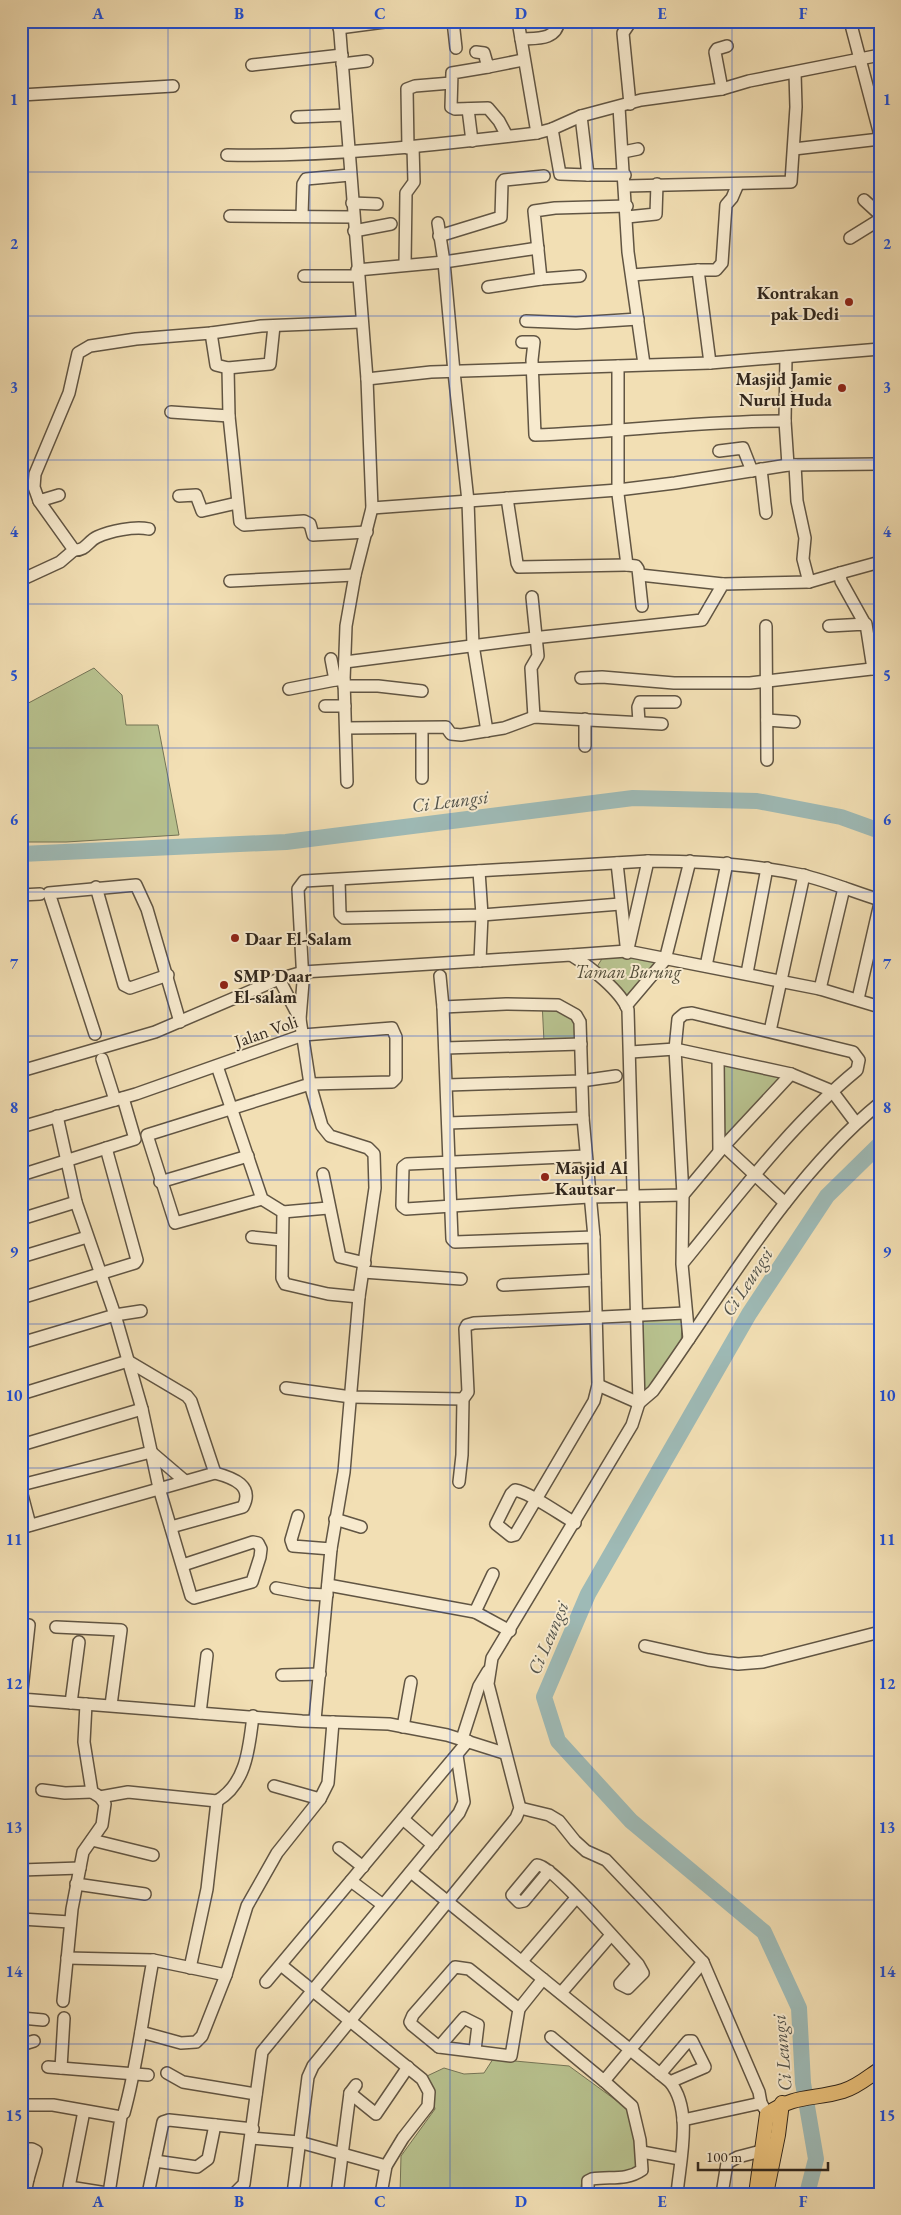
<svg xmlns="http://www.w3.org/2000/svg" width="901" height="2215" viewBox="0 0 901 2215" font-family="'EB Garamond',serif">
	<rect width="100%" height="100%" fill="#f2dfb4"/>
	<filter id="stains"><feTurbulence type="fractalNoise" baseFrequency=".004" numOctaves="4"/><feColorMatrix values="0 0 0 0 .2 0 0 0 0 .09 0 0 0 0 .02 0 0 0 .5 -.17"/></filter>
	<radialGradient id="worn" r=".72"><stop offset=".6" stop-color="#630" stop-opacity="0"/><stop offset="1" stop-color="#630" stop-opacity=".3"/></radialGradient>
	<g fill="#b8c28f" stroke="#747456">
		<polygon points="94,668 122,695 126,725 158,725 179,835 66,842 21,842 21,707"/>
		<polygon points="608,949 668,958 628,998 595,970"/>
		<polygon points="559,1000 586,1019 586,1039 544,1042 542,1001"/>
		<polygon points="718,1059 791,1074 719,1151"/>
		<polygon points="682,1313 681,1351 653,1391 643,1391 639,1314"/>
		<polygon points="493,2059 569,2066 628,2109 638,2137 638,2165 630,2177 582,2180 580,2194 400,2194 401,2156 435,2109 427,2076 444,2068 464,2074 484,2073"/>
	</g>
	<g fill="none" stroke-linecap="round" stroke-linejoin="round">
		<g stroke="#9ebab6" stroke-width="16">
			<polyline points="21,854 286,842 633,798 757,801 841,817 880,831"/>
			<polyline points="807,2194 816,2159 803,2083 799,2008 764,1932 631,1821 558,1741 544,1697 588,1594 749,1314 827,1196 880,1144"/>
		</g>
		<g stroke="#615543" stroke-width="14">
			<g id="minor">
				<polyline points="339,21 367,379 372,508 355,575 346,626 344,680 347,782"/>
				<polyline points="453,21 456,48"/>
				<polyline points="518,21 537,133"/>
				<polyline points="850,21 880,135"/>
				<polyline points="339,28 392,21"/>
				<path d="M521 39C536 38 556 41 559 21"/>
				<polyline points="476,52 484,53 488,67 523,60"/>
				<polyline points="342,64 367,61"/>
				<polyline points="252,65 342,55"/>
				<polyline points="488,67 452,73 451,107 455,109 488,108 499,121 507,136"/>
				<polyline points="722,89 715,52 717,49 727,46"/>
				<polyline points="21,95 173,86"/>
				<polyline points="630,104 623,33 631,21"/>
				<polyline points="619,107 628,252 644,364"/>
				<polyline points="468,109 472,141"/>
				<polyline points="297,117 346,115"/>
				<polyline points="552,129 560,174 588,175 581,116"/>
				<polyline points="408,148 407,89 415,86 451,83"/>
				<polyline points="794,149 880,139"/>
				<polyline points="623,152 638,149"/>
				<path d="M227 155C331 157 434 145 537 133L552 129 581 116 641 100 722 89 749 81 880 55"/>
				<polyline points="588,175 625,175"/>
				<polyline points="626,186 791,182 796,107 795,73"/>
				<polyline points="864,200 876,211 880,209"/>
				<polyline points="352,203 377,204"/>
				<polyline points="302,215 303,184 306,179 350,175"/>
				<polyline points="230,216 353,217"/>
				<polyline points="627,217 656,214 657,184"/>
				<polyline points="438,223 444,262 454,372 468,501 473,645 487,731"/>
				<polyline points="354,231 391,224"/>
				<polyline points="439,236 501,217 502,183 504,180 544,176"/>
				<polyline points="850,238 879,220"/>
				<polyline points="405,265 406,193 414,182 413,147"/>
				<polyline points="357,270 444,262 538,248"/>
				<polyline points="632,275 698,270"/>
				<polyline points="304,276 358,276"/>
				<polyline points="580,276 541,279 534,211 555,208 627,206"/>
				<polyline points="488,287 541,279"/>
				<polyline points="526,321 576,323 638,319"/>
				<polyline points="211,333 216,365 228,368 270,364 274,326"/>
				<path d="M522 342H534L532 360 535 435C618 432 701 421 785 421"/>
				<polyline points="786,357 785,421 788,465"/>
				<polyline points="710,363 698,270 716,270 722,263 726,205 732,198 738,184"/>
				<polyline points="618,366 618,494 627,565 636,566 638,569 642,606"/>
				<polyline points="228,368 229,416 240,522 244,525 304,521 310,524 313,535 367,532"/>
				<polyline points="367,379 431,372 710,363 880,349"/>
				<polyline points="171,412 229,416"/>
				<polyline points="719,451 743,448 752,471"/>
				<polyline points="795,465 797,501 805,538 803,559 809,582"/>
				<polyline points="761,469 766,513"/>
				<polyline points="59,495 39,501 34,487 35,474 69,393 78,353 90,346 136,339 211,333 261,326 361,322"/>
				<polyline points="179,496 196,495 202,511 237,503"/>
				<polyline points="507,498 517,563 519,567 627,565"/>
				<polyline points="372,508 618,490 675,483 788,465 880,464"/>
				<path d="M74 550C86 551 88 541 97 537 110 531 134 526 149 529"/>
				<polyline points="840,573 880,562"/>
				<polyline points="640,575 723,584"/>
				<polyline points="21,580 60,562 74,550 39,501"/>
				<polyline points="230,581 355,575"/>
				<polyline points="532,597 538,656 531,668 534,717"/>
				<polyline points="766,626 767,760"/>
				<polyline points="829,626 866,624 873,669"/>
				<polyline points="331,659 335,680"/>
				<polyline points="345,662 542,637 702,620 723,584 809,582 840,573 841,581 865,624"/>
				<polyline points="581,678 602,677 674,683 750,683 880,668"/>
				<polyline points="344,686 378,686 422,691"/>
				<polyline points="289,689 335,680 344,680"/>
				<polyline points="325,706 345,706"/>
				<polyline points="585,719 585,746"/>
				<polyline points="767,720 794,722"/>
				<polyline points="639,722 638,707 640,702 675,702"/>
				<polyline points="346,728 446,727 451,734 461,735 504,728 534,717 662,724"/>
				<polyline points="422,778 422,728"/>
				<polyline points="617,863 626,945"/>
				<polyline points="479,871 482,915 480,961"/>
				<polyline points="339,880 340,914 344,918 482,915 620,904"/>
				<polyline points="96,887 124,985 130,988 168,975"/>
				<polyline points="21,895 40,894"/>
				<path d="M627 953 648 861C700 861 751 864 802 875 828 881 854 892 880 900"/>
				<polyline points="571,955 627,951 820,989 880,1007"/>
				<polyline points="706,966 727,863"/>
				<polyline points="747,973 767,868"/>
				<polyline points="440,976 443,1007 452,1239 455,1242 594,1237"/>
				<polyline points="279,979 300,1019"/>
				<polyline points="820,989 844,888"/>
				<polyline points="21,997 21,1004"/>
				<polyline points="858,999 880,903"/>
				<polyline points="626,1006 665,960 690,861"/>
				<path d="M443 1007 506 1004 558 1005 576 1015 580 1022 583 1118 594 1237 598 1385 594 1401 515 1535 511 1536 496 1524 511 1494 515 1490C529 1492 561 1515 575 1523"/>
				<polyline points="770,1031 804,875"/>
				<polyline points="95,1034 49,893 136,885 147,909 180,1022"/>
				<polyline points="445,1048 581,1044"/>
				<polyline points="631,1052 675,1049 791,1074 832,1091 856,1123"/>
				<polyline points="102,1059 115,1100"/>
				<polyline points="718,1059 719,1151"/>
				<polyline points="217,1066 262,1199 283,1212 282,1278 285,1284 328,1294 359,1297"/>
				<path d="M21 1071 155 1032 279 979 303 972 571 955C589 966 621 991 628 1010L639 1403 632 1425 492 1658 488 1684 520 1808 516 1818 313 2066 308 2077 293 2194"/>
				<polyline points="447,1085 581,1081 616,1076"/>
				<polyline points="57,1116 76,1202 115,1315 142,1409 159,1488 191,1596 194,1598 252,1582 260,1557 261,1549 258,1543 253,1542 183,1565"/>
				<polyline points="448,1123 583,1118"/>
				<polyline points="21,1127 136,1094 303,1035 392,1028 396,1037 396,1078 392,1082 310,1084 147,1135 175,1223 262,1199"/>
				<polyline points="724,1146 785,1203"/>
				<polyline points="586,1156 407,1164 403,1167 402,1206 406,1209 589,1197 683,1195 724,1146 791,1074"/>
				<polyline points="323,1174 340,1257 365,1263"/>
				<polyline points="21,1175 135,1139 123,1098"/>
				<polyline points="160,1182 248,1156"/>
				<polyline points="283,1212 328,1208"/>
				<polyline points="21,1219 76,1202"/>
				<polyline points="252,1237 282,1240"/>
				<polyline points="21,1257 87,1237"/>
				<path d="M682 1264C737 1197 790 1125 857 1070L859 1060 853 1052 692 1013 684 1014 678 1019 675 1049 683 1195 682 1264 689 1339"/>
				<polyline points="363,1272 461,1279"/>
				<polyline points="503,1285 595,1280"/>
				<polyline points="21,1298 135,1263 137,1260 106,1148"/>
				<polyline points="21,1343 115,1315 141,1311"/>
				<path d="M598 1385 639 1403 653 1391C720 1297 790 1176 880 1103"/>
				<polyline points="286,1388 351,1397 463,1399"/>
				<polyline points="21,1394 128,1361 187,1396 191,1401 215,1473"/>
				<polyline points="21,1445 142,1409"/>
				<polyline points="459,1482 462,1455 463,1399 468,1392 465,1329 467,1325 474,1323 685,1313"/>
				<polyline points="21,1485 151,1452 185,1481"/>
				<polyline points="21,1491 30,1525"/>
				<polyline points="298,1516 291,1540 293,1546 331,1549"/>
				<polyline points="335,1519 361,1527"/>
				<path d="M21 1528 215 1473C234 1478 254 1486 243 1507L171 1527"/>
				<polyline points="328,1585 475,1612 510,1631"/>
				<polyline points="276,1588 307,1594 327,1595"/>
				<polyline points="475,1612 493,1574"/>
				<polyline points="29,1625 21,1699 302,1721 389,1724 447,1735 504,1753"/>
				<polyline points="56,1627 121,1630 111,1705"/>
				<polyline points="645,1646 708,1660 738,1664 763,1662 880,1632"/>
				<polyline points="282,1675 320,1674"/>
				<polyline points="71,1703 79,1642"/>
				<polyline points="200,1713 207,1655"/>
				<polyline points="315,1720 331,1549 344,1472 359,1297 375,1188 374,1154 368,1148 330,1136 322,1126 310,1084 300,1019 303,982 298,889 304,881 648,861"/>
				<polyline points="403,1727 411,1682"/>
				<polyline points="462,1739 479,1686 488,1671"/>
				<polyline points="274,1786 320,1799"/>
				<polyline points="42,1790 65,1793 92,1792"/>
				<path d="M100 1797 128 1792 217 1801C247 1783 249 1747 253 1716"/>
				<polyline points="520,1808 549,1815 559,1821 575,1841 586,1851 606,1860 703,1962 759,2092 761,2103"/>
				<polyline points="403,1819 433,1845"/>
				<polyline points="92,1840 153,1855"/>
				<polyline points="339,1848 363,1867"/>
				<polyline points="21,1870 80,1868"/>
				<path d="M549 1871 524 1901 519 1902 512 1895 537 1865C551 1864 624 1949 638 1964L643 1973 628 1988 620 1984 638 1964"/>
				<path d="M411 1872 670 2082C693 2110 680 2160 677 2194"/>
				<polyline points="351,1881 379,1902"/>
				<polyline points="76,1884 145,1894"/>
				<polyline points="21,1919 70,1922"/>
				<polyline points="67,1958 153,1960 226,1975 247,1906 277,1853 320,1799 328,1783 333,1722"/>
				<polyline points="522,1961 576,1898"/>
				<polyline points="281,1965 422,2079 429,2092 428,2106 403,2138 386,2166 381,2194"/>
				<polygon points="455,1967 469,1969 519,2009 511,2056 439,2047 412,2025 410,2022 413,2015"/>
				<polyline points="190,1968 207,1889 217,1801"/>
				<polyline points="266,1982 468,1741"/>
				<polyline points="561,1993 611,1935"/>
				<polyline points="63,2001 72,1909 83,1852 102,1825 105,1804 100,1797 92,1792 84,1742 86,1704"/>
				<polyline points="519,2009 543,1979"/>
				<polyline points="21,2018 43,2020"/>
				<polyline points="141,2032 181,2043 196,2042 202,2036 226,1975"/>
				<polyline points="551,2037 604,2081 703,1962"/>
				<polyline points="21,2045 34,2041"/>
				<polyline points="439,2047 464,2018 478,2025 475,2050"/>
				<polyline points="48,2067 148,2075"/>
				<polyline points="61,2068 64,2018"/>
				<polyline points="167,2073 183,2082 256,2094"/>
				<polyline points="660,2074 688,2041 692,2041 705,2067 670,2082"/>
				<polyline points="350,2093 376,2114 408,2067"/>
				<polyline points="21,2105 53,2105 121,2117 109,2193"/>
				<polyline points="84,2111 69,2187 113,2194"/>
				<path d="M124 2113C138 2063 143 2012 153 1960"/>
				<polyline points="683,2120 761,2103 764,2108"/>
				<polyline points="252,2138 299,2142 386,2166"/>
				<polyline points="21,2149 32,2149 36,2151 28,2179"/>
				<polyline points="642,2152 680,2159"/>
				<polyline points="155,2161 197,2167 208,2159 215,2125"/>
				<polyline points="22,2179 28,2179 25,2194"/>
				<polyline points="148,2194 163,2122 169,2120 253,2129"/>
				<polyline points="234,2194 244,2184 262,2052 459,1813 464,1802 457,1755"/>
				<polyline points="337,2194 350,2093 356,2085"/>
				<path d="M588 2194V2181L592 2179C610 2176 626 2181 642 2170L640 2140 632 2106 604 2081"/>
				<polyline points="722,2194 727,2163 738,2157 761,2151"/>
			</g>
		</g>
		<g stroke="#31271d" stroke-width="16">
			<g id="major">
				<path d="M756 2194 767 2114C795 2094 813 2100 843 2091 857 2087 868 2077 880 2069"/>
				<polyline points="766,2194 778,2135 782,2103"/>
			</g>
		</g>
		<use href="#minor" stroke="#f7eace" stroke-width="11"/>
		<use href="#major" stroke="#e9c07a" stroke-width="14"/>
	</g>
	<path fill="none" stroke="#1d4ed8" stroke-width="1" stroke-opacity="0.55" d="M168 21V2194M310 21V2194M450 21V2194M592 21V2194M732 21V2194M21 172H880M21 316H880M21 460H880M21 604H880M21 748H880M21 892H880M21 1036H880M21 1180H880M21 1324H880M21 1468H880M21 1612H880M21 1756H880M21 1900H880M21 2044H880"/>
	<g fill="#8f2418" stroke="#f7eace" stroke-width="2">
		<circle cx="849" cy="302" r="5"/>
		<circle cx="842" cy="388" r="5"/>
		<circle cx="235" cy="938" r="5"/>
		<circle cx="224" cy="985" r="5"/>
		<circle cx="545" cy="1177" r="5"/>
	</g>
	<g text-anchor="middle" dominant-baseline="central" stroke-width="4" stroke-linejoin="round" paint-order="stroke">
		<g font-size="18" font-weight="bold" fill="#31271d" stroke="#f7eace" text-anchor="start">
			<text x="839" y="292" text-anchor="end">Kontrakan<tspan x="839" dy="21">pak Dedi</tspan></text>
			<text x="832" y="378" text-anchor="end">Masjid Jamie<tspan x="832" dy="21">Nurul Huda</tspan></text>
			<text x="245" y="938">Daar El-Salam</text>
			<text x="234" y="975">SMP Daar<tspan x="234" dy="21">El-salam</tspan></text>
			<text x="555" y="1167">Masjid Al<tspan x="555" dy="21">Kautsar</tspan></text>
		</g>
		<g font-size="18" font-style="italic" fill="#534e3a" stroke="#f7eace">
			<text x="628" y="971">Taman Burung</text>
		</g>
		<g font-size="18" fill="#31271d" stroke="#f7eace">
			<text transform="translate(266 1031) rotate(-19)">Jalan Voli</text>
		</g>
		<g font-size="19" font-style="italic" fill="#52534b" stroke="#f7eace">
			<text transform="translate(450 801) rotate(-7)">Ci Leungsi</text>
			<text transform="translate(747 1282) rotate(-57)">Ci Leungsi</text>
			<text transform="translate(548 1638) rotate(-67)">Ci Leungsi</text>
			<text transform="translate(782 2053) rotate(-95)">Ci Leungsi</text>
		</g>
	</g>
	<rect width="901" height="2215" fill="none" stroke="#f2dfb4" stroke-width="55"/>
	<path d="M698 2162v8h130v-8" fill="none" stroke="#31271d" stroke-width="2.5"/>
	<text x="706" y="2162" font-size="15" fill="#31271d" stroke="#f7eace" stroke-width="4" paint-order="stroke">100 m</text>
	<rect x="28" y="28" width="846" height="2160" fill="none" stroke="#1d4ed8" stroke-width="2"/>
	<g font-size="16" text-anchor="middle" font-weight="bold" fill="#1d4ed8">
		<text x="98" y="19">A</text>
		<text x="239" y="19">B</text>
		<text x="380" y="19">C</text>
		<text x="521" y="19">D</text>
		<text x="662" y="19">E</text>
		<text x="803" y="19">F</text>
		<text x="14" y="105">1</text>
		<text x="887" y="105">1</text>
		<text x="14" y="249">2</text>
		<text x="887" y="249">2</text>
		<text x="14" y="393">3</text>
		<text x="887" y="393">3</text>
		<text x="14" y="537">4</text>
		<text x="887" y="537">4</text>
		<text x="14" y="681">5</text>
		<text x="887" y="681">5</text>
		<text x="14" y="825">6</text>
		<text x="887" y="825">6</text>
		<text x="14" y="969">7</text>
		<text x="887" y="969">7</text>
		<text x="14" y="1113">8</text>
		<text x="887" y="1113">8</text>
		<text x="14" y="1257">9</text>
		<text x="887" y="1257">9</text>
		<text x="14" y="1401">10</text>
		<text x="887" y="1401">10</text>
		<text x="14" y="1545">11</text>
		<text x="887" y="1545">11</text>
		<text x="14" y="1689">12</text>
		<text x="887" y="1689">12</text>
		<text x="14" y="1833">13</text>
		<text x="887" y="1833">13</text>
		<text x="14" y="1977">14</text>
		<text x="887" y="1977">14</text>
		<text x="14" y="2121">15</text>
		<text x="887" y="2121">15</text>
		<text x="98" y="2207">A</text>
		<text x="239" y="2207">B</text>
		<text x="380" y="2207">C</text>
		<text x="521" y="2207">D</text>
		<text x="662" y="2207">E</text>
		<text x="803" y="2207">F</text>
	</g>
	<rect width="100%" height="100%" filter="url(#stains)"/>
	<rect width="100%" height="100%" fill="url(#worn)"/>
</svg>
